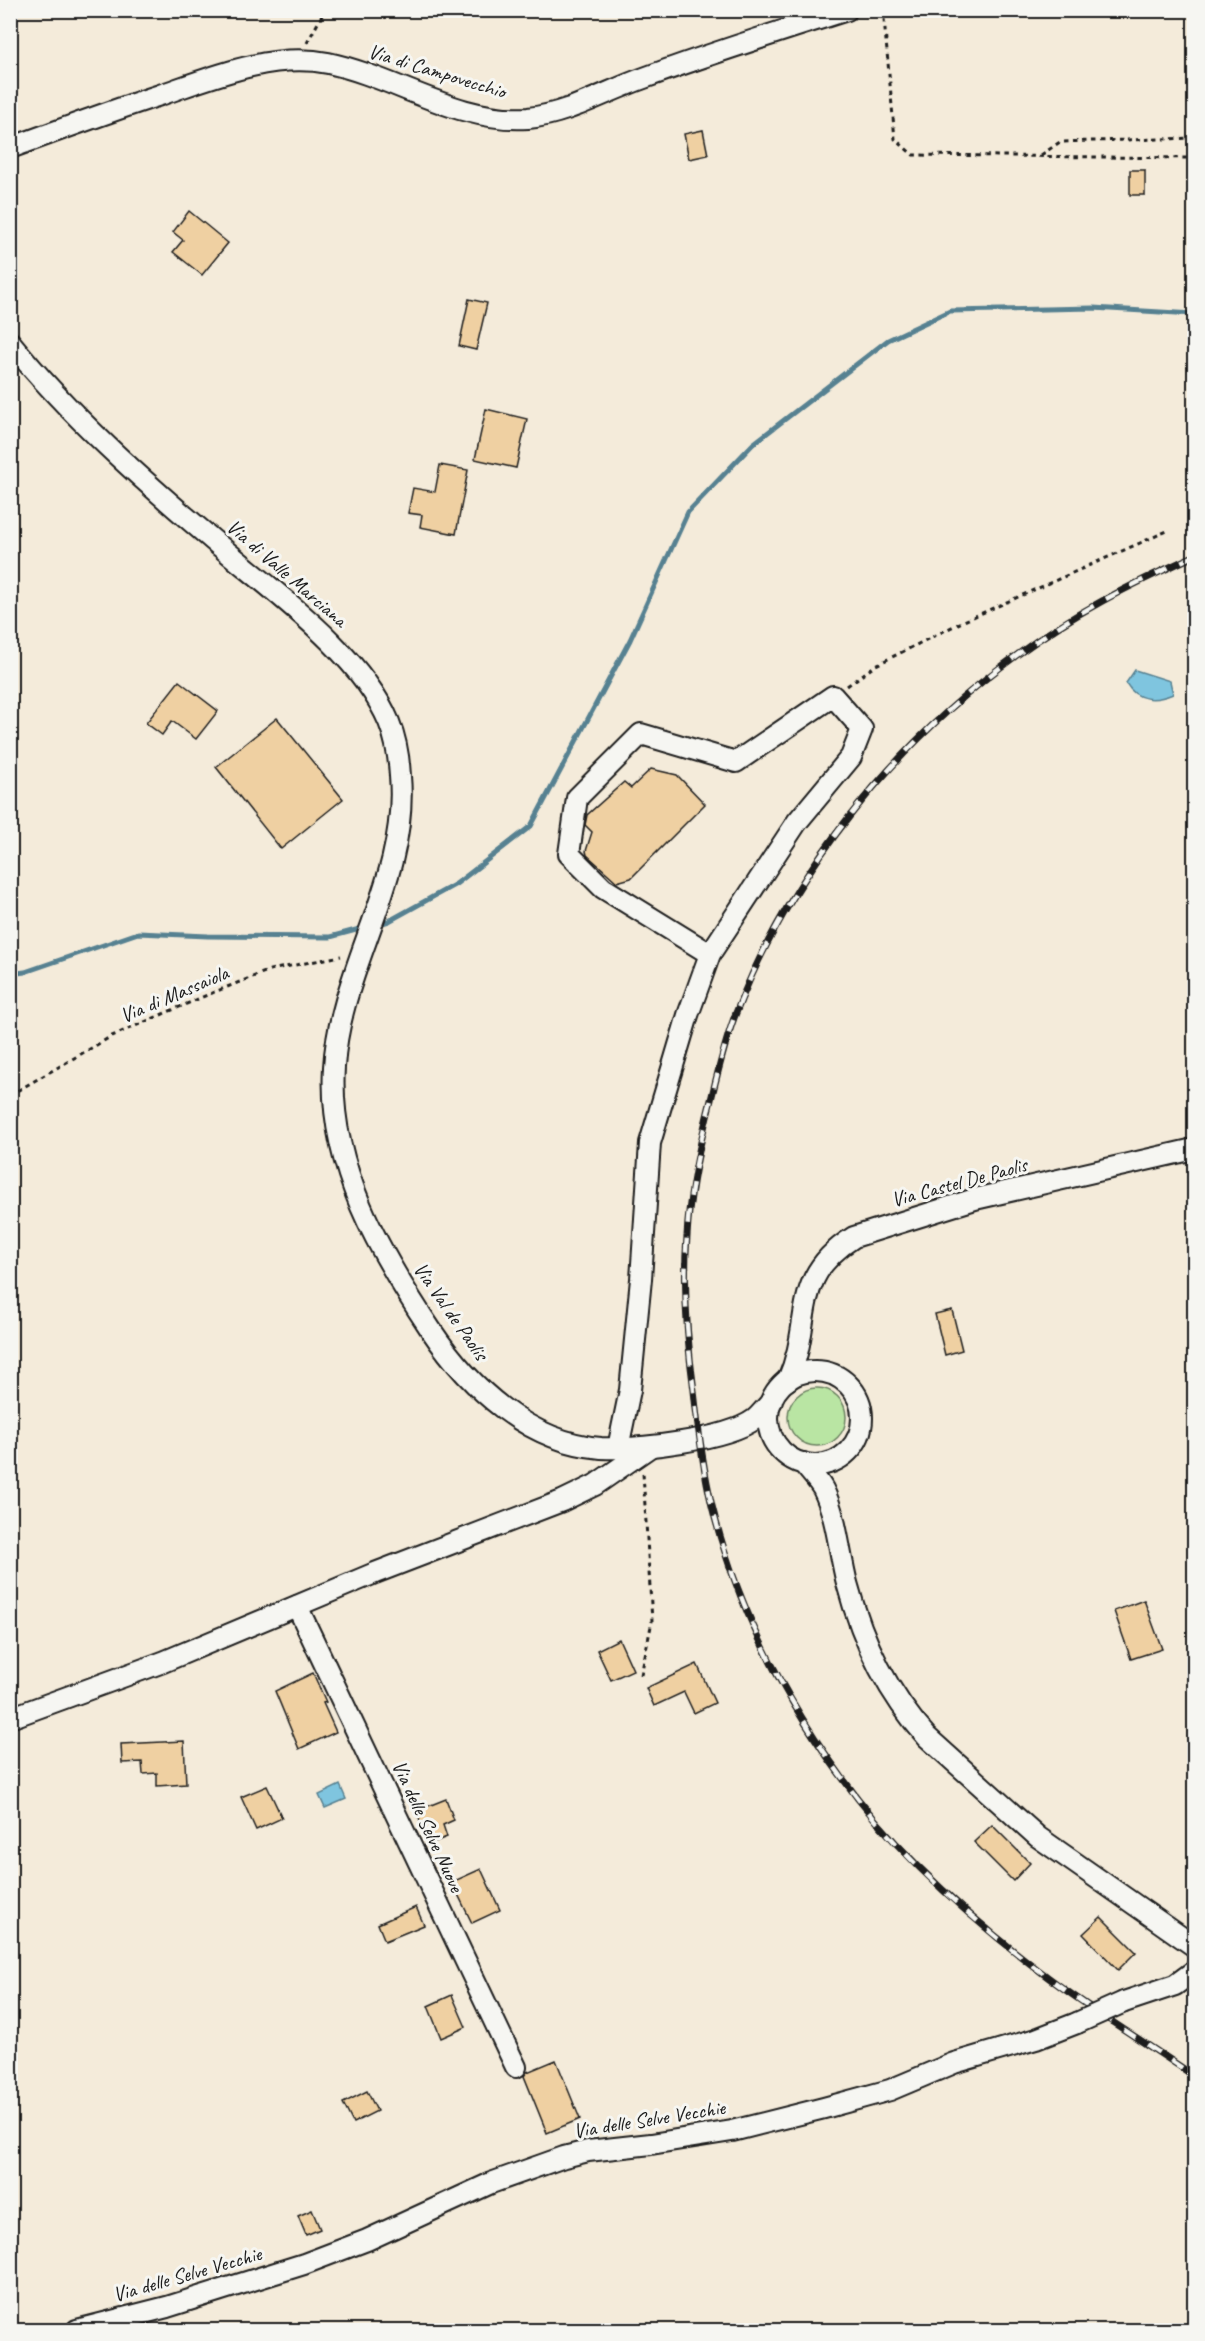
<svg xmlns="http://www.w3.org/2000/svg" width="1205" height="2341" viewBox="0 0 1205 2341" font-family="Caveat,sans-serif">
	<rect width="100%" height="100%" fill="#f4ebda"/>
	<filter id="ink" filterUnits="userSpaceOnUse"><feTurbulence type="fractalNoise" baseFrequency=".0167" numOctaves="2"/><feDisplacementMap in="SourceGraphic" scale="12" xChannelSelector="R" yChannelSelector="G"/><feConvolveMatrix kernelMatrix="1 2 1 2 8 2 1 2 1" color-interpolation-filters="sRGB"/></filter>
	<g filter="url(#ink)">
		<circle fill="#b9e5a3" stroke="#6a8060" stroke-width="1.5" cx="817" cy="1417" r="29"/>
		<g fill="#7fc5df" stroke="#578191" stroke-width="1.5">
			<path d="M1135 670 1170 681 1173 694C1156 701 1137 702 1126 683Z"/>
			<polygon points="340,1785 346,1799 325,1808 319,1795"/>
		</g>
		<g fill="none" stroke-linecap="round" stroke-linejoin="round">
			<g stroke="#578191" stroke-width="5">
				<polyline points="376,925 389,921 456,884 531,826 630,640 688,512 753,444 888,340 950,311 1093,308 1194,314"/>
				<polyline points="10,974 25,972 138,933 208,936 330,937 367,927"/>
			</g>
		</g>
		<g fill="#efd0a2" stroke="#1c1c1c" stroke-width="1.5">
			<polygon points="703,130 708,155 689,159 684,134"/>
			<rect x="1130" y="170" width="15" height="25"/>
			<polygon points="189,211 228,243 202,275 173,252 183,240 173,232"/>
			<polygon points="469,299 487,303 476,350 459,346"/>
			<polygon points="486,409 527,419 516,468 475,459"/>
			<polygon points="440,465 468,470 456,534 420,527 422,515 408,513 413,488 435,492"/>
			<polygon points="179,681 218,711 196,739 172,721 162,735 146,723"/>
			<polygon points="277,718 343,799 281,849 216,767"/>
			<polygon points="651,769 677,775 705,804 631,878 617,882 587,855 586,851 592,832 585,825 587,815 624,782 631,788"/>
			<polygon points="952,1310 962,1350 945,1355 935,1314"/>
			<polygon points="1144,1600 1162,1649 1131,1659 1114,1611"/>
			<polygon points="619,1639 633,1670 611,1680 597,1650"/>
			<polygon points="697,1664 715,1703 694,1713 684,1692 654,1706 646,1688"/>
			<polygon points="313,1673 326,1702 323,1703 336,1732 299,1749 275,1691"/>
			<polygon points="184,1741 186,1784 157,1786 157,1773 143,1774 142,1762 122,1763 121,1744"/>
			<polygon points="267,1786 282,1818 256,1830 241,1797"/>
			<polygon points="446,1799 454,1820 443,1825 447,1837 429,1844 416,1811"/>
			<polygon points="992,1825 1030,1863 1013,1881 974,1842"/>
			<polygon points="481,1869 500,1910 472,1923 452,1882"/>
			<polygon points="416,1907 424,1925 385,1941 378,1924"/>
			<polygon points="1101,1917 1136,1952 1118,1970 1083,1934"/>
			<polygon points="452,1995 466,2027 441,2038 428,2006"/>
			<polygon points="556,2060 580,2119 547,2133 524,2076 527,2072"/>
			<polygon points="367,2091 377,2111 353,2123 343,2103"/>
			<polygon points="312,2210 320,2229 306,2235 298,2216"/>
		</g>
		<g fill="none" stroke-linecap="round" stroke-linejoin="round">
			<g stroke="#1c1c1c" stroke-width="24">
				<g id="minor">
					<path d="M10 148C60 130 110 111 160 95 212 77 272 52 328 63 395 77 458 123 528 118 568 114 607 91 644 78 711 53 779 32 847 10"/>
					<path d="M10 342C70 416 142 480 214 541 271 590 360 652 389 722 396 739 399 758 400 776 409 879 340 966 334 1067 328 1165 379 1252 431 1330 470 1388 528 1442 601 1448 637 1450 727 1440 755 1419 761 1414 766 1407 772 1401"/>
					<circle cx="815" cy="1418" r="47"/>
					<path d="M788 1380C814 1321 789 1278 854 1237L975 1199 1194 1149"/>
					<polyline points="618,1448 630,1390 641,1279 650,1143 688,1015 710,954 797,822 851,757 862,729 833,696 736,762 641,734 577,798 569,854 603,888 710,954"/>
					<path d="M803 1463C809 1471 818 1480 823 1489 837 1517 839 1552 847 1583 862 1640 887 1693 927 1737L1038 1837 1194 1946"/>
					<polyline points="297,1606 516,2067"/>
					<polyline points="10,1718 163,1662 375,1573 562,1501 595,1485 650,1447"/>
					<polyline points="1124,2002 1175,1985 1194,1971"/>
					<polyline points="77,2330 167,2307 304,2264 367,2240 491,2183 564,2157 588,2151 651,2144 732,2131 824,2108 890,2090 954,2063 1036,2039 1077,2023"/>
				</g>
			</g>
			<g stroke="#1c1c1c" stroke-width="3" stroke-dasharray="4.5 4.5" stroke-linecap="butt">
				<polyline points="884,19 895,139 913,155 1194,158"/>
				<polyline points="307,43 325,10"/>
				<polyline points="1041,155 1060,142 1194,138"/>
				<polyline points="847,686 876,665 964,621 1167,531"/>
				<polyline points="10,1095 112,1036 212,993 270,970 341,956"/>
				<polyline points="641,1675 652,1621 643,1473"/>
			</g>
			<use href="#minor" stroke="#f6f6f2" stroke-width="20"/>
			<g stroke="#1c1c1c" stroke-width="7">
				<path id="rail" d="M1194 556C1132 584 1072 614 1017 655 894 744 788 875 734 1018 723 1048 716 1080 708 1112 698 1152 689 1194 687 1236 683 1287 687 1340 694 1391 698 1429 703 1468 712 1506 736 1604 782 1695 841 1776 896 1854 973 1921 1049 1978 1096 2013 1146 2043 1194 2076"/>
			</g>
			<use href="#rail" stroke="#f6f6f2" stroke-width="4.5" stroke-dasharray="14" stroke-linecap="butt"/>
			<g stroke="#1c1c1c" stroke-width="24" stroke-linecap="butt">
				<polyline id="minor-bridge" points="1077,2023 1124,2002"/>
			</g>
			<use href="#minor-bridge" stroke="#f6f6f2" stroke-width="20"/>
		</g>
	</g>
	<g text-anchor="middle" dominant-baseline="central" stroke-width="6" stroke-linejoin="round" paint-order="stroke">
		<g font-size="21" fill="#1c1c1c" stroke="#f6f6f2">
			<text transform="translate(437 71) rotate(17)">Via di Campovecchio</text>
			<text transform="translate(287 573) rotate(41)">Via di Valle Marciana</text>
			<text transform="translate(174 994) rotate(-23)">Via di Massaiola</text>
			<text transform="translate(959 1182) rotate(-15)">Via Castel De Paolis</text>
			<text transform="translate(451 1311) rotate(55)">Via Val de Paolis</text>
			<text transform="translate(428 1826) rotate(65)">Via delle Selve Nuove</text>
			<text transform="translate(649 2119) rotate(-9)">Via delle Selve Vecchie</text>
			<text transform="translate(187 2274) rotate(-16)">Via delle Selve Vecchie</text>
		</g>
	</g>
	<rect width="1205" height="2341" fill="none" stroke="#f6f6f2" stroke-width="36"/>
	<rect x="18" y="18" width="1169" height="2305" fill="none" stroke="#1c1c1c" stroke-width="2" filter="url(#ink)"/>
</svg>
